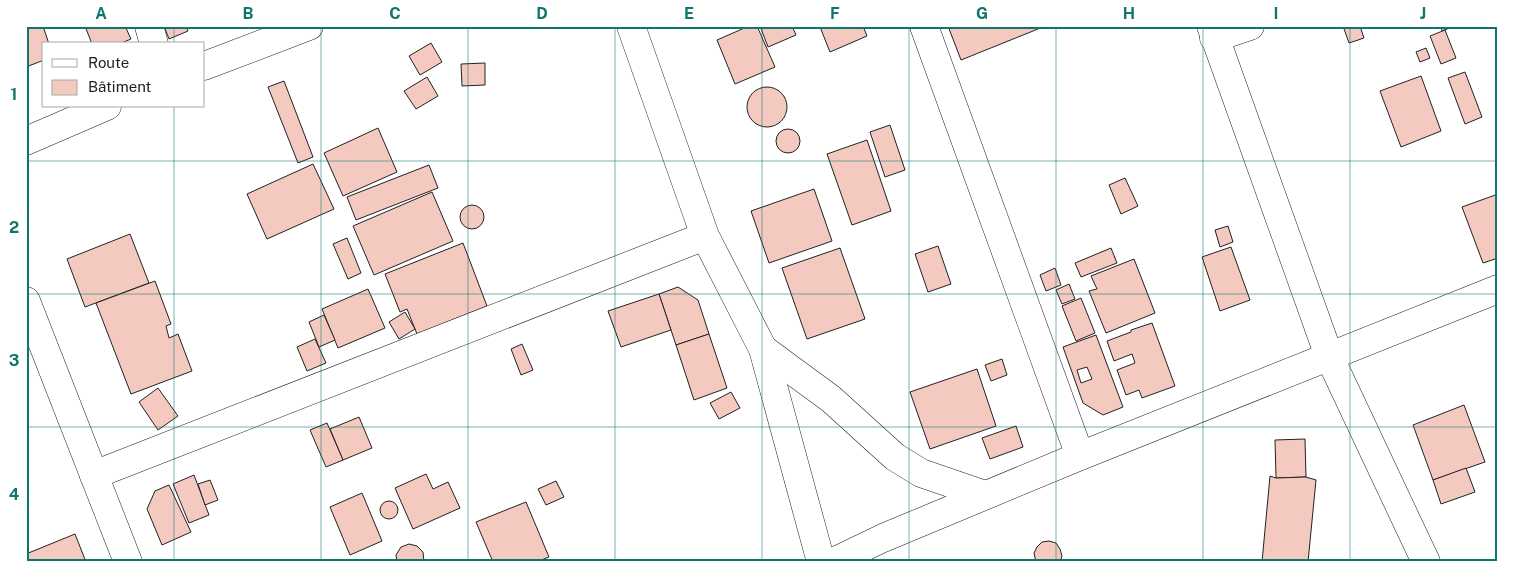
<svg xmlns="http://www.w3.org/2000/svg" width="1524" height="588" viewBox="0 0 1524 588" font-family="'Public Sans',sans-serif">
	<rect width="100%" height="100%" fill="#fff"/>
	<g fill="#f3c9c0" stroke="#222" fill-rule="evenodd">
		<polygon points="26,26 43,26 49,44 44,44 44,60 26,67"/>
		<polygon points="85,26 125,26 131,39 119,44 92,44"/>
		<polygon points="164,26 186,26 188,31 169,39"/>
		<polygon points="749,26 757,26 775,67 735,84 717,40"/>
		<polygon points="760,26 792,26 796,35 768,47"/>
		<polygon points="823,26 863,26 867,36 830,52 820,27"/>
		<polygon points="948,26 1037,26 1038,29 961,60"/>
		<polygon points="1343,26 1360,26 1364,38 1349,43"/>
		<polygon points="1441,26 1455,26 1442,31"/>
		<polygon points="1445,30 1456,58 1441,64 1430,36"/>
		<polygon points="431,43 442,62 420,75 409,56"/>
		<polygon points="1426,48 1430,58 1420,62 1416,52"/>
		<polygon points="485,63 485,85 462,86 461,64"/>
		<polygon points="1465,72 1482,117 1465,124 1448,78"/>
		<polygon points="1421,76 1441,131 1401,147 1380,91"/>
		<polygon points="427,77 438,96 416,109 404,91"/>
		<polygon points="284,81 313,157 298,163 268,87"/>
		<circle cx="767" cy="107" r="20"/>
		<polygon points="890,125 905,170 885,177 870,132"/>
		<polygon points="378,128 397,172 343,196 324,153"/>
		<circle cx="788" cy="141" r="12"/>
		<polygon points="867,140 891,211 852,225 827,154"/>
		<polygon points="313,164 334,209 267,239 247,194"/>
		<polygon points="429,165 438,188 356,220 347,197"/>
		<polygon points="1125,178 1138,206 1121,214 1109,185"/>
		<polygon points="814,189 832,241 769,263 751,211"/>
		<polygon points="432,192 453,241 374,275 353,226"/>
		<polygon points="1498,194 1498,258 1483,263 1462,207"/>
		<circle cx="472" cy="217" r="12"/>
		<polygon points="1228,226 1233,242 1220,247 1215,230"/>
		<polygon points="130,234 149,283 85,307 67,259"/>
		<polygon points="347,238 361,273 348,279 333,244"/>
		<polygon points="463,243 487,306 417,334 407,309 400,312 385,274"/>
		<polygon points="938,246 951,284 928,292 915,254"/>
		<polygon points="1231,247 1250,300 1220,311 1202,257"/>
		<polygon points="840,248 865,319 807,339 782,268"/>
		<polygon points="1111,248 1117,263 1081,277 1075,263"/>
		<polygon points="1134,259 1155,313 1106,333 1089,291 1097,289 1091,276"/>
		<polygon points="1055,268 1061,285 1046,291 1040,275"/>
		<polygon points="155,281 171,324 166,326 169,338 178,334 192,371 131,394 96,303"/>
		<polygon points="1069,284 1075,299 1062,304 1056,290"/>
		<polygon points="678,287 698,300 709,334 676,345 659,294"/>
		<polygon points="368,289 385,328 338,348 322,309"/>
		<polygon points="659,294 671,330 621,347 608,311"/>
		<polygon points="1081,298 1095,333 1076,341 1062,306"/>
		<polygon points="405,312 415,329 399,339 389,322"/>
		<polygon points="324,315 335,340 319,347 309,322"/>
		<polygon points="1152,323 1175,386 1142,398 1139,390 1126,395 1117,370 1135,363 1132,354 1114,361 1107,341 1131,332 1131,330"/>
		<polygon points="709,334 727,388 694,400 676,345"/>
		<path d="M1096 335 1123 407 1103 415 1083 403 1063 347ZM1087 367 1092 379 1081 383 1077 370Z"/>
		<polygon points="315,339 326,363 307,371 297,347"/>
		<polygon points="522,344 533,370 521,375 511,349"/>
		<polygon points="1002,359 1007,375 991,381 985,365"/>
		<polygon points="977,369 996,426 930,449 910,392"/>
		<polygon points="158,388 178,416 158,430 139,402"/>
		<polygon points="731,392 740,408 719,419 710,403"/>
		<polygon points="1464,405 1485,462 1433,480 1413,425"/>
		<polygon points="359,417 372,448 343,460 330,429"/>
		<polygon points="327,423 343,460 326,467 310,430"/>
		<polygon points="1016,426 1023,447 990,459 982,438"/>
		<polygon points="1305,439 1306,477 1276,478 1275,440"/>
		<polygon points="1466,468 1475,492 1441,504 1433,480"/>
		<polygon points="426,474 433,489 448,482 460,508 413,529 395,488"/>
		<polygon points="194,475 209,515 189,523 173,484"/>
		<polygon points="1270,476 1276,478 1306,477 1316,480 1308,562 1262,562"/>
		<polygon points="210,480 218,500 205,505 198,484"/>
		<polygon points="556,481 564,497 546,505 538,489"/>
		<polygon points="169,485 191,532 162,545 147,509 155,491"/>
		<polygon points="362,493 382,541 350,555 330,507"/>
		<circle cx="389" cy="510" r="9"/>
		<polygon points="526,502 549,557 536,562 493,562 476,522"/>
		<polygon points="75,534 86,562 26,562 26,554"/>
		<polygon points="1049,541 1056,543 1060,549 1062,556 1060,562 1036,562 1034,553 1037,547 1042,542"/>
		<polygon points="409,544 417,546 423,552 424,562 397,562 396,555 401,547"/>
	</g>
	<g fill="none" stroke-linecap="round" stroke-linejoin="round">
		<g stroke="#222" stroke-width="29">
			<g id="street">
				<polyline points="149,26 154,44"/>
				<polyline points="631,26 705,236 763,349 821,562"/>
				<polyline points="924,26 1080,456"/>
				<polyline points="1211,26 1329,356 1426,562"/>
				<polyline points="1214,38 1250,26"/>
				<polyline points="204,66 309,26"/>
				<polyline points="26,141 107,106"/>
				<polyline points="26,301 128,562"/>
				<polyline points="763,349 831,399 895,457 921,473 985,495"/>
				<polyline points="94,475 705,236"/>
				<polyline points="833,562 883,538 1080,456 1498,289"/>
			</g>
		</g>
		<use href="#street" stroke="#fff" stroke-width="28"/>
	</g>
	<path fill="none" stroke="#0f766e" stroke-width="1" stroke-opacity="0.55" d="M174 26V44M321 26V562M468 26V562M615 26V562M762 26V562M909 26V562M1056 26V562M1203 26V562M1350 26V562M174 106V562M26 161H1498M26 294H1498M26 427H1498"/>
	<rect width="1524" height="588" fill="none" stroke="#ffffff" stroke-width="55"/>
	<rect x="42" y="42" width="162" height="65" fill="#ffffff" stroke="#a7a7a7"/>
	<rect x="52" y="59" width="25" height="8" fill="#ffffff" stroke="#a7a7a7"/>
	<text x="88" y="68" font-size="15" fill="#222222">Route</text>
	<rect x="52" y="80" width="25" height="15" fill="#f3c9c0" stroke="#a7a7a7"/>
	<text x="88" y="92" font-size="15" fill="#222222">Bâtiment</text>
	<rect x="28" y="28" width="1468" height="532" fill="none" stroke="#0f766e" stroke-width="2"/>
	<g font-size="16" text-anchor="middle" font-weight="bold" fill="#0f766e">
		<text x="101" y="19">A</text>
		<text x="248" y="19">B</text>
		<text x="395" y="19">C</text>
		<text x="542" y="19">D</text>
		<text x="689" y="19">E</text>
		<text x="835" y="19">F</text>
		<text x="982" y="19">G</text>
		<text x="1129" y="19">H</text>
		<text x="1276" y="19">I</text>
		<text x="1423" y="19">J</text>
		<text x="14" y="100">1</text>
		<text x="14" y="233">2</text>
		<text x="14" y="366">3</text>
		<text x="14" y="500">4</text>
	</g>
</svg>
